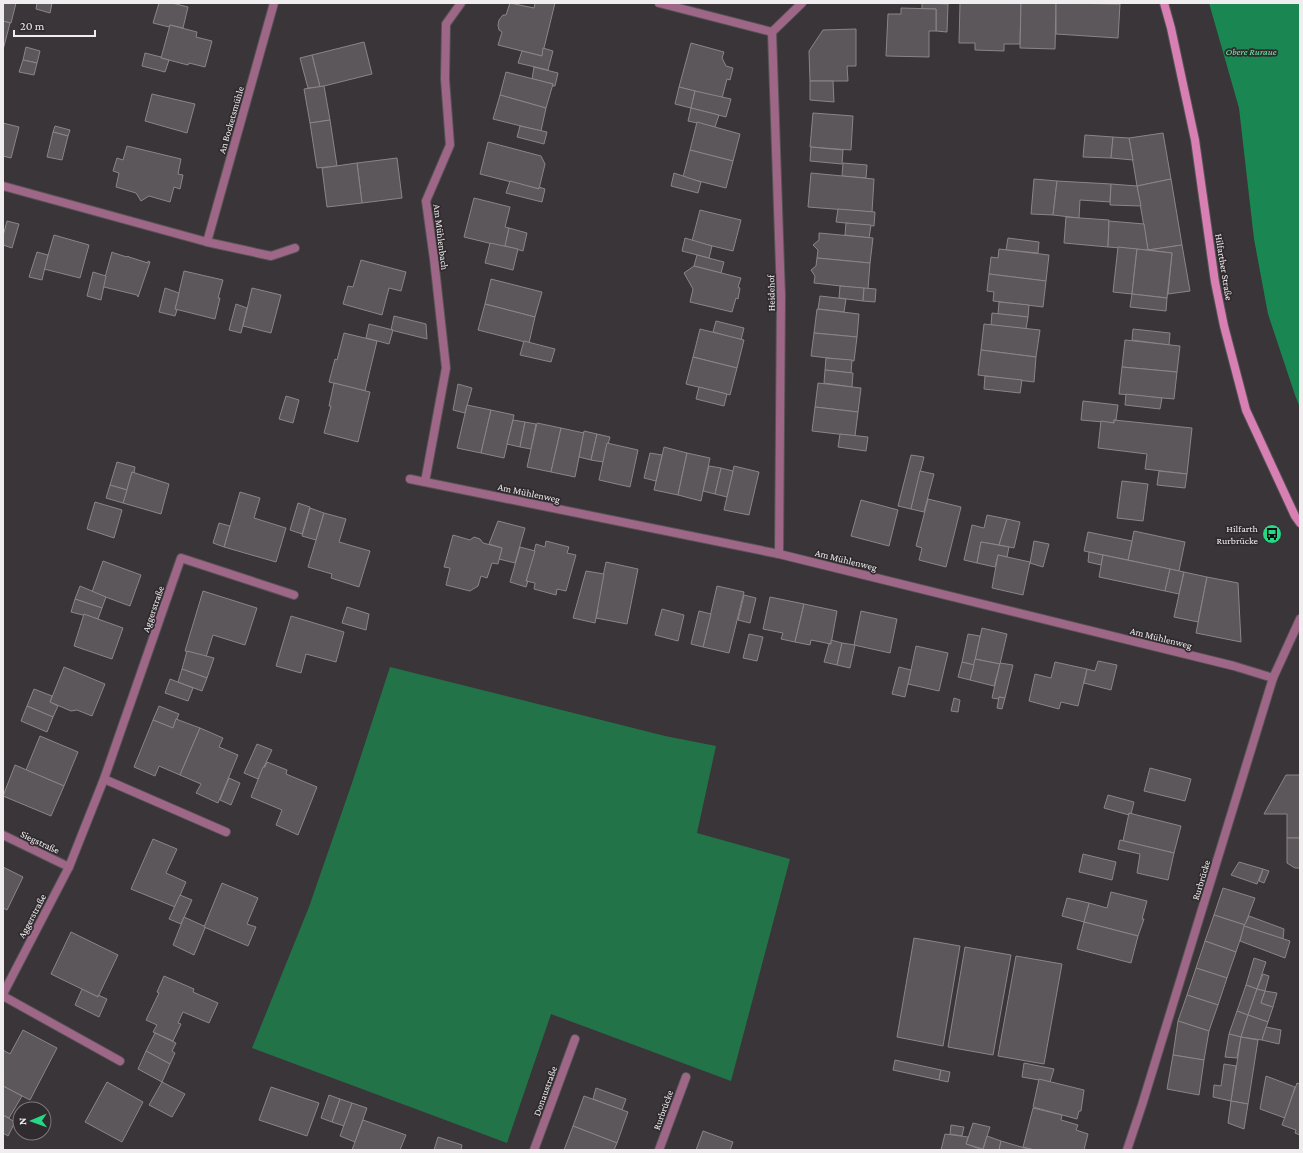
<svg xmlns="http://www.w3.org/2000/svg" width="1303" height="1153" viewBox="0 0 1303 1153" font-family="'Crimson Pro',serif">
	<rect width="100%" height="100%" fill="#3a3538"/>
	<polygon fill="#237349" points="390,667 665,736 716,746 697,833 790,859 731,1081 551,1014 507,1143 252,1048 309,907 353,780"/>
	<polygon fill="#1a8752" points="1209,3 1300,3 1300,408 1295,395 1268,314 1254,239 1239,108"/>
	<g fill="#5c575a" stroke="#8b8588">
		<polygon points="3,3 16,3 11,23 3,21"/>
		<polygon points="37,3 52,3 50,13 36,9"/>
		<polygon points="159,3 172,3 188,7 183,28 170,25 169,27 153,23"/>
		<polygon points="510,3 534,8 535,3 555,3 542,56 498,45 502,32 499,30 498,25 499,20 503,15 506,15"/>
		<polygon points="922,3 948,4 947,32 936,31 936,9 922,9"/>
		<polygon points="960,3 1021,3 1020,44 1004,44 1004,51 975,50 975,43 959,43"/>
		<polygon points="1021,3 1056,3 1055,49 1020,48"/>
		<polygon points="1056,3 1120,4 1118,38 1056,34"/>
		<polygon points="901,8 936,9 936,31 929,31 929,57 886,56 888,14 901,14"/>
		<polygon points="3,21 10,23 3,50"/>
		<polygon points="170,25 197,32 196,37 212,41 205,67 189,63 188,65 161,58"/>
		<polygon points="856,29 856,66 847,66 848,81 810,81 809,51 823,30"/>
		<polygon points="364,42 372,74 320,87 312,55"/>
		<polygon points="691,43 724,52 722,58 726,66 733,68 730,80 727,79 722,98 679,87"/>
		<polygon points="26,47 40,51 37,63 23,60"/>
		<polygon points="543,48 553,51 548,70 518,63 522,51 542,56"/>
		<polygon points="145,53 161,57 161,58 169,60 165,72 142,66"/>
		<polygon points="312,55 320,87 308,88 300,58"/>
		<polygon points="23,60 37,63 34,75 19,72"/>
		<polygon points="534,67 558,73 555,86 552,86 553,84 532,79"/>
		<polygon points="506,72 553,84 546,108 500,95"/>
		<polygon points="810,81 833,81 834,102 810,100"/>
		<polygon points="324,86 330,120 310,123 304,89"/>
		<polygon points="679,87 695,91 691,108 675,104"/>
		<polygon points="695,91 731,99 726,117 691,108"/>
		<polygon points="152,94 195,104 187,133 145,121"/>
		<polygon points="500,95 546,108 541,131 493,119"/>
		<polygon points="691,108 719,115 715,127 688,121"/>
		<polygon points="813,113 853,116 851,150 810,147"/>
		<polygon points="330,120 337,166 317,168 310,123"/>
		<polygon points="697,122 740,134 733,161 690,150"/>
		<polygon points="3,123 19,127 11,158 3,156"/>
		<polygon points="55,126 70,130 68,136 53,132"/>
		<polygon points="520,126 547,132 544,144 517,137"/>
		<polygon points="53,132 68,136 62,160 47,157"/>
		<polygon points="1163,133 1171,179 1137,186 1129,138"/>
		<polygon points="1085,135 1113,137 1111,158 1083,157"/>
		<polygon points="1113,137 1129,138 1133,160 1111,158"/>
		<polygon points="488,142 541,156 545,164 539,189 480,174"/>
		<polygon points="127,146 181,159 178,174 183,175 180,189 174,187 170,202 149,196 141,201 136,193 116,187 119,173 113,171 117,158 123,160"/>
		<polygon points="811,147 843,150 842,164 810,161"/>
		<polygon points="690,150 733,161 726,188 683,177"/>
		<polygon points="397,158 402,198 362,203 357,163"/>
		<polygon points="357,163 362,203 327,207 322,168"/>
		<polygon points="843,163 867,165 866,178 842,176"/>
		<polygon points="674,173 701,182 698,193 671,186"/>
		<polygon points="811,173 874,179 872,212 808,207"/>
		<polygon points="1034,179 1057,181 1053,215 1031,214"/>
		<polygon points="1171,179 1182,245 1148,250 1137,186"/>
		<polygon points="510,181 539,189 539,187 545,189 542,202 506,193"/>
		<polygon points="1057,181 1111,184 1110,202 1080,200 1079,218 1053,215"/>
		<polygon points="1111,184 1137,186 1141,206 1110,205"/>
		<polygon points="474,198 510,207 505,227 509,228 505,247 464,237"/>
		<polygon points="838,209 875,212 874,226 836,222"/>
		<polygon points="700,210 741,220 733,251 692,241"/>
		<polygon points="1066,217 1109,220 1108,247 1064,243"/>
		<polygon points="7,221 19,224 12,248 3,245 3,236"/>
		<polygon points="1109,221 1144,224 1148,250 1108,247"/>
		<polygon points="846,223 871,225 869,238 845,235"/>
		<polygon points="509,228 527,233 523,251 505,246"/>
		<polygon points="819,233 873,238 870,263 817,258 818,250 813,245 819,240"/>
		<polygon points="54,235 89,245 80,278 44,269"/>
		<polygon points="685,238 712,246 709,258 682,251"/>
		<polygon points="1008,238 1039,242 1038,253 1006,250"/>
		<polygon points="490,243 518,249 513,270 485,263"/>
		<polygon points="1182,245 1190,291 1168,294 1172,253 1148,250"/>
		<polygon points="1118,247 1137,249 1132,294 1113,292"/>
		<polygon points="999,249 1049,255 1046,281 989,274 991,257 998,258"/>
		<polygon points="1137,249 1172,253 1167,298 1132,294"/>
		<polygon points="37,252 48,255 42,280 29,277"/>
		<polygon points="112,252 114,253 127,257 128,256 129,257 148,263 148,261 150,262 138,297 137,295 104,287 102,288"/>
		<polygon points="697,255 724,262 721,273 694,266"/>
		<polygon points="817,258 870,263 868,289 814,283 815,276 811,270 816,266"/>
		<polygon points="361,260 406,272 401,291 389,288 382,315 343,304 348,286 353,287"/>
		<polygon points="694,266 741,278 738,287 740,288 738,299 736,298 732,312 690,302 693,289 684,273"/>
		<polygon points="184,271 223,280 218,298 220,298 215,319 175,309"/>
		<polygon points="93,272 106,276 101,300 87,296"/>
		<polygon points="989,274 1046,281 1043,307 993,301 994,292 987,291"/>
		<polygon points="491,279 542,292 535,317 485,304"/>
		<polygon points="840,286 864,288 863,301 839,298"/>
		<polygon points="165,288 179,293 175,309 177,310 175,316 159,312"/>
		<polygon points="252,288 281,295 271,333 243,326"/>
		<polygon points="864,288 876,289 875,302 863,301"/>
		<polygon points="1132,294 1167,298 1166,311 1130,307"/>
		<polygon points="820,296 846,299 844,312 818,309"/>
		<polygon points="999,302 1029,305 1028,317 998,314"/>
		<polygon points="236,304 247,308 241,333 229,330"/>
		<polygon points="485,304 535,317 529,343 478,330"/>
		<polygon points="817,309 859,314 857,337 814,333"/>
		<polygon points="992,313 1028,317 1026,329 991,325"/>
		<polygon points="394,316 426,324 427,339 391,330"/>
		<polygon points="716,321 744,328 741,340 713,332"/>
		<polygon points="369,324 393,330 389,344 366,338"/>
		<polygon points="984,324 1040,330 1036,357 981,350"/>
		<polygon points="700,329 744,340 737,368 693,357"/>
		<polygon points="1133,329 1170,333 1169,345 1132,340"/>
		<polygon points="344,333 377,341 365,391 329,382 335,359 337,360"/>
		<polygon points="814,333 857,337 854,361 811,356"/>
		<polygon points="1125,340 1180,346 1177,372 1122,367"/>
		<polygon points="524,341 555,349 551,362 520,355"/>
		<polygon points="981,350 1036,357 1034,382 978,375"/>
		<polygon points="693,357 737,368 730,395 686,384"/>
		<polygon points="826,358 852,360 851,373 825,370"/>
		<polygon points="1122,367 1177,372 1174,399 1119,394"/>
		<polygon points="825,370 853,373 852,387 824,383"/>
		<polygon points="985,376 1022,380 1020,393 984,389"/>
		<polygon points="334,383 370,392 358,442 324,433 331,406 329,406"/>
		<polygon points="818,383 861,388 858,412 815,407"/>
		<polygon points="458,384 472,388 465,413 453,410"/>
		<polygon points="699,387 727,394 724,406 696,399"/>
		<polygon points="1126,394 1162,398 1160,409 1125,405"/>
		<polygon points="286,396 299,400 293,423 279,419"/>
		<polygon points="1083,401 1118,405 1116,420 1114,420 1114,423 1081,420"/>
		<polygon points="467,405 491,410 481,453 457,448"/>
		<polygon points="815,407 858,412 855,436 812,431"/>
		<polygon points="491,410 514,415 504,458 481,453"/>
		<polygon points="513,420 525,422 520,447 507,444"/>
		<polygon points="1114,420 1192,428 1187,474 1145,469 1147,454 1098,448 1101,421 1114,423"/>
		<polygon points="525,422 536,424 531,449 520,447"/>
		<polygon points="537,423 561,428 551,472 527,467"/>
		<polygon points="561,428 584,433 575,477 551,472"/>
		<polygon points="584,431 597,434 591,460 579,457"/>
		<polygon points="597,434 610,437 603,462 591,460"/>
		<polygon points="840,434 868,437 866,451 838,447"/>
		<polygon points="607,443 638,450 630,487 599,480"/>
		<polygon points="664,447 687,453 678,495 654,490"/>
		<polygon points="650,453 662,455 656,481 644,478"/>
		<polygon points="687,453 710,458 701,501 678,495"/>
		<polygon points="911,455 924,457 911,509 898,506"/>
		<polygon points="117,462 135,467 134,473 132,472 127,490 110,485"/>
		<polygon points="709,466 721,468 715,494 703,491"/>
		<polygon points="734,466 759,472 749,515 724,510"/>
		<polygon points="721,468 733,471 727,497 715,494"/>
		<polygon points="920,471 934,474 924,512 911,509"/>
		<polygon points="1159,471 1187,474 1185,488 1157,485"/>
		<polygon points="132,472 169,484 161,514 123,503"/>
		<polygon points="1122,481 1148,484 1143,521 1117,518"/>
		<polygon points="110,485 127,490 123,503 106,498"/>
		<polygon points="240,492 260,498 254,518 286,528 276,562 224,547"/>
		<polygon points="928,499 961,507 946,567 919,560 922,548 916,546"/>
		<polygon points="861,500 898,510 889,546 851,536"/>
		<polygon points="95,502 122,510 114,538 87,529"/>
		<polygon points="298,503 310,507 302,534 290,530"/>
		<polygon points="310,508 324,513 316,540 302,536"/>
		<polygon points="324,513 346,519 339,542 370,551 359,587 331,578 332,574 308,567"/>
		<polygon points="987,515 1007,519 999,545 981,542 977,563 964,560 972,525 984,528"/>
		<polygon points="1007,519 1020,522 1014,548 999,545"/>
		<polygon points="498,521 525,528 515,563 499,559 502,548 489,544"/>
		<polygon points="219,523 230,526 224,547 213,543"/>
		<polygon points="1134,531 1185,542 1179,571 1128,560"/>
		<polygon points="1088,532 1132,541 1128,560 1084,551"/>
		<polygon points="453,535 470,540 474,537 480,539 483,543 502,548 498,564 492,563 487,578 481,576 478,586 470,591 446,585 450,568 444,567"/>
		<polygon points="546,541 569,547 567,553 576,555 566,591 557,589 556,595 534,589 535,583 526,581 536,544 545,547"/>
		<polygon points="1034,541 1049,544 1043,567 1030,563"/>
		<polygon points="981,542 1009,547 1007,557 998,555 995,567 977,563"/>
		<polygon points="520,547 535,551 526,581 528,581 526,587 510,582"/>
		<polygon points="1089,552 1103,555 1101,565 1088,562"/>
		<polygon points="998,555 1030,562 1023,595 992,588"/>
		<polygon points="1103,555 1170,569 1165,591 1099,577"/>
		<polygon points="103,561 141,575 130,606 92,592"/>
		<polygon points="606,562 638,569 627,624 596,618 598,610 596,610"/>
		<polygon points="1170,569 1184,572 1179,594 1165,591"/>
		<polygon points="586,571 604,574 595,623 573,618"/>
		<polygon points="1184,572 1207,577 1198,622 1174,617"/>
		<polygon points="1207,577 1238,583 1241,642 1196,633"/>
		<polygon points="80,586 106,597 102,608 75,599"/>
		<polygon points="717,586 744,592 729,653 703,647"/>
		<polygon points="203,591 257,608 245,645 213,635 206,657 185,651"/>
		<polygon points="744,595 756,598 750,623 738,620"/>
		<polygon points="770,597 804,604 795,642 781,639 783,633 763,629"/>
		<polygon points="75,599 102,608 98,619 71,612"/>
		<polygon points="804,604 837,611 831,644 811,640 810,645 795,642"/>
		<polygon points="347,607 369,614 366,630 342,623"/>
		<polygon points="662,609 684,615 678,641 655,635"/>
		<polygon points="699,611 711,614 703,647 691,644"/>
		<polygon points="861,611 897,619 890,653 854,645"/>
		<polygon points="84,614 123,628 112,659 74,646"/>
		<polygon points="291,616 344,632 336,662 306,654 301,673 276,666"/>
		<polygon points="982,628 1007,634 1000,664 975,659"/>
		<polygon points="749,634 763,637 757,661 743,658"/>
		<polygon points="968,634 980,636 974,665 962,662"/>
		<polygon points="831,640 842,643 837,665 824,662 829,644 831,644"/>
		<polygon points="842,643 855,645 850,668 837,665"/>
		<polygon points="916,646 948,653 939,691 908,684"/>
		<polygon points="187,651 214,658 207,678 182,669"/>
		<polygon points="975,659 1000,664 994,686 970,680"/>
		<polygon points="1098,661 1117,665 1111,690 1084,683 1087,669 1095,671"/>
		<polygon points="962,662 974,665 970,680 958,677"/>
		<polygon points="1055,662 1087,669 1078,706 1061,702 1059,709 1029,701 1035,674 1051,678"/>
		<polygon points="1000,663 1013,665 1005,698 999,697 999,699 992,698"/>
		<polygon points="64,667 105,684 92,716 77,710 71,711 50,702"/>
		<polygon points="899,667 911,670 905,697 892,694"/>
		<polygon points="182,669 207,678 202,691 178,682"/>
		<polygon points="170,679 193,688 188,701 165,693"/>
		<polygon points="34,689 52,696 50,702 58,706 53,717 27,706"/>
		<polygon points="999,697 1005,698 1002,709 997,708"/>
		<polygon points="954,698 960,700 958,712 951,711"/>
		<polygon points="27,706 53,717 47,732 21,721"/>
		<polygon points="159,706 179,714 173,728 153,720"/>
		<polygon points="176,719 200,728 180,775 159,766 155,776 134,767 153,720 173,728"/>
		<polygon points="200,728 223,738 219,747 238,755 218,803 196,793 201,784 180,775"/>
		<polygon points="40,736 78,752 64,786 26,770"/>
		<polygon points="257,744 272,750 258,779 244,773"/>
		<polygon points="267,762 287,770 286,774 317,787 298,835 276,825 282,810 251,797 263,767 265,767"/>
		<polygon points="15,765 64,786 51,816 3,796"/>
		<polygon points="1150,768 1191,779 1185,801 1144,791"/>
		<polygon points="1286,775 1300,775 1300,838 1287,838 1287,814 1264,814"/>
		<polygon points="229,778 240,783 231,805 220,800"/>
		<polygon points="1108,795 1134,802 1131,814 1129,813 1129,815 1104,808"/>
		<polygon points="1129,813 1181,826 1174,853 1123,841"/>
		<polygon points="1287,838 1300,838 1300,868 1295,868 1287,863"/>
		<polygon points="153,839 177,849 166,873 186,882 175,907 131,889"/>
		<polygon points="1120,840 1174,853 1168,880 1137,873 1140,854 1118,849"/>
		<polygon points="1083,854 1116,862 1112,880 1079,872"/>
		<polygon points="1239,862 1263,869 1257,884 1231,875"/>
		<polygon points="3,867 23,877 7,910 3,908"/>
		<polygon points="1263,869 1269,871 1264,883 1259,881"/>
		<polygon points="222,883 258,898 247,924 256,927 248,946 204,927"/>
		<polygon points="1223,888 1255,898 1245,925 1214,915"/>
		<polygon points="1111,892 1147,901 1142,919 1144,919 1138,936 1084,922 1089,903 1107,908"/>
		<polygon points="180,895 192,900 181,924 169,919"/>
		<polygon points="1067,898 1089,903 1084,922 1062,916"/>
		<polygon points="1214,915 1245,925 1236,952 1205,941"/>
		<polygon points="1249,916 1284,929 1283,939 1244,926"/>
		<polygon points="184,917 204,926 205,928 194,955 173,945"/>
		<polygon points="1084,922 1138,936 1131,963 1077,949"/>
		<polygon points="1244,926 1290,941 1285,958 1240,941"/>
		<polygon points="71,932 118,955 98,997 51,974"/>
		<polygon points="914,938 960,946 943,1046 897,1037"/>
		<polygon points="1205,941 1236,952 1227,978 1196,968"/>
		<polygon points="965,947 1011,955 993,1055 948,1047"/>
		<polygon points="1016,956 1062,964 1044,1064 998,1056"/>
		<polygon points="1254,958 1266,962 1257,989 1246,985"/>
		<polygon points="1196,968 1227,978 1218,1005 1187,995"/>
		<polygon points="1263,974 1269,976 1265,991 1257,989"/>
		<polygon points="164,976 194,989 193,992 218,1003 209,1023 183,1012 178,1023 181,1024 173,1041 153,1032 157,1025 146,1020 159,993 157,992"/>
		<polygon points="1246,985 1257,989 1248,1015 1237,1011"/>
		<polygon points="82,989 98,997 98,995 107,999 99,1017 75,1005"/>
		<polygon points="1257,989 1265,991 1261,1003 1273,1007 1268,1022 1248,1015"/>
		<polygon points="1265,991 1277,993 1273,1007 1261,1003"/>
		<polygon points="1187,995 1218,1005 1209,1031 1178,1021"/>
		<polygon points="1237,1011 1248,1015 1241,1037 1229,1034"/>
		<polygon points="1248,1015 1268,1022 1262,1040 1241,1037"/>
		<polygon points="1178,1021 1209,1031 1204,1060 1173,1055"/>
		<polygon points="1266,1027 1281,1030 1279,1044 1262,1040"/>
		<polygon points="23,1030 57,1048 30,1100 3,1086 3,1050 10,1054"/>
		<polygon points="155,1033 176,1043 172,1051 175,1053 170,1064 146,1051"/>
		<polygon points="1229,1034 1241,1037 1237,1058 1225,1057"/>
		<polygon points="1241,1037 1258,1040 1248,1104 1231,1101"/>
		<polygon points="146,1051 170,1064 162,1082 138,1069"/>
		<polygon points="1173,1055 1204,1060 1199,1095 1167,1089"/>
		<polygon points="895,1060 941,1070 939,1080 893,1070"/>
		<polygon points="1024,1063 1054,1069 1050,1082 1022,1077"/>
		<polygon points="1224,1064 1236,1066 1231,1101 1213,1097 1214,1085 1221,1086"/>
		<polygon points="941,1070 950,1072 948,1082 939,1080"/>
		<polygon points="1266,1076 1295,1087 1285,1118 1260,1109"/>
		<polygon points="1039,1079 1084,1090 1081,1111 1079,1111 1077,1119 1033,1107"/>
		<polygon points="107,1082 143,1102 122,1142 85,1122"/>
		<polygon points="162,1082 185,1094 172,1117 149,1105"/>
		<polygon points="1297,1083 1300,1084 1300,1135 1295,1133 1296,1130 1282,1125"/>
		<polygon points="3,1086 22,1096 9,1118 3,1115"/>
		<polygon points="271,1087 319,1103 307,1136 259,1120"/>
		<polygon points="596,1088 626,1099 622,1110 593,1099"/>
		<polygon points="329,1095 340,1099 332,1122 321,1118"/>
		<polygon points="584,1096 628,1112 617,1143 573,1126"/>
		<polygon points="340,1099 352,1103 344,1126 332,1122"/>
		<polygon points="1231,1101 1248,1104 1244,1129 1228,1123"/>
		<polygon points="352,1103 367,1108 355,1142 340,1136"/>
		<polygon points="1033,1108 1062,1115 1061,1120 1078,1125 1076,1130 1088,1134 1084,1150 1035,1150 1023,1147"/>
		<polygon points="3,1115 15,1122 8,1136 3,1133"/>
		<polygon points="363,1120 406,1135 400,1150 352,1150"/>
		<polygon points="973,1123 990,1127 983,1149 966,1144"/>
		<polygon points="951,1125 964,1127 962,1136 950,1134"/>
		<polygon points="573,1126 617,1143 614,1150 564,1150"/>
		<polygon points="703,1131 733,1142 730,1150 696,1150"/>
		<polygon points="945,1134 968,1137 966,1144 983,1150 941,1150"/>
		<polygon points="987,1136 1001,1141 999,1150 983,1150"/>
		<polygon points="438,1137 462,1145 461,1150 434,1150"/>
		<polygon points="1001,1141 1028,1149 1035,1150 999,1150"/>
	</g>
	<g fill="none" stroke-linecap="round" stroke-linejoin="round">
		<g stroke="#575255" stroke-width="10">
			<g id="minor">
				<polyline points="659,3 772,32 802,3"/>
				<polyline points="772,32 781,296 779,554"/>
				<polyline points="3,186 207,242 271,256 295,248"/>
				<polyline points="207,242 274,3"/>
				<polyline points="410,479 779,554 1234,666 1273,678"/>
				<polyline points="425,482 446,368 434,259 426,201 450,145 445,79 446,24 461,3"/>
				<polyline points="104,779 226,832"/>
				<polyline points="3,835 69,867"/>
				<polyline points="3,994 69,867 104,779 181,558 294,595"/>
				<polyline points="3,996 120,1061"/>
				<polyline points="534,1150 575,1039"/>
				<polyline points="659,1150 686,1077"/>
				<polyline points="1127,1150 1142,1105 1273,678 1300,619"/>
			</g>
		</g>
		<g stroke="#575255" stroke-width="10">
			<polyline id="secondary" points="1164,3 1171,28 1195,140 1215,282 1224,326 1246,410 1295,516 1300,523"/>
		</g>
		<use href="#minor" stroke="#9f6787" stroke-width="8"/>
		<use href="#secondary" stroke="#d880b4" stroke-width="8"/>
	</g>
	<defs>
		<g id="bus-disc" transform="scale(1)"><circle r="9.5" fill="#26d886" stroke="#302b2e"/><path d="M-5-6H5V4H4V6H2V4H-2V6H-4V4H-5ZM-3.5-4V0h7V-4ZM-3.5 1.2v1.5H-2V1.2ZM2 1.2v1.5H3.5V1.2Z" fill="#111"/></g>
	</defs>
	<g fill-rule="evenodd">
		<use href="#bus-disc" x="1272" y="534"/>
	</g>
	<g text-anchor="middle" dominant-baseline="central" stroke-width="3.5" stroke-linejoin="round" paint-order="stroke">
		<g font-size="10" font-style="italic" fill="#6eefa6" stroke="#302b2e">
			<text x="1251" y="51">Obere Ruraue</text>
		</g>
		<g font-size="10" fill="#f0edef" stroke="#302b2e">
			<text transform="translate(231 120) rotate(-74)">An Bocketsmühle</text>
			<text transform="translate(441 237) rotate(83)">Am Mühlenbach</text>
			<text transform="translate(1224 267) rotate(81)">Hilfarther Straße</text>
			<text transform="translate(771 293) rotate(-91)">Heidehof</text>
			<text transform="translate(529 493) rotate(12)">Am Mühlenweg</text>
			<text transform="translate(846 560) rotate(14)">Am Mühlenweg</text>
			<text transform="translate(153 609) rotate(-71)">Aggerstraße</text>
			<text transform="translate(1161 638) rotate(14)">Am Mühlenweg</text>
			<text transform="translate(40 842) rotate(25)">Siegstraße</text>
			<text transform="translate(1201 880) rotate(-73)">Rurbrücke</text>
			<text transform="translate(32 916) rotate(-62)">Aggerstraße</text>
			<text transform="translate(545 1091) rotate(-70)">Donaustraße</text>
			<text transform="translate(663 1110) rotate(-70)">Rurbrücke</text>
		</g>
		<g font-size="10" fill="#f0edef" stroke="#302b2e" text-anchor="end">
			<text x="1258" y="528">Hilfarth<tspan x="1258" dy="12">Rurbrücke</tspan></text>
		</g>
	</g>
	<rect width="1303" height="1153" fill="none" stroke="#f0edef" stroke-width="8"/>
	<g transform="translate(32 1121) rotate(268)"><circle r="19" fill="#302b2e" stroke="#7d797b"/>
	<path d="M0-3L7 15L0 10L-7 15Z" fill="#26d886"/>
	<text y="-6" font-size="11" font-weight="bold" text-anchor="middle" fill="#f0edef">N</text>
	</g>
	<path d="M14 30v6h81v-6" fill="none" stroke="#f0edef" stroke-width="2"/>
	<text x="20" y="30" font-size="12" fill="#f0edef" stroke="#302b2e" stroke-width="3" paint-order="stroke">20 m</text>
</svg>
